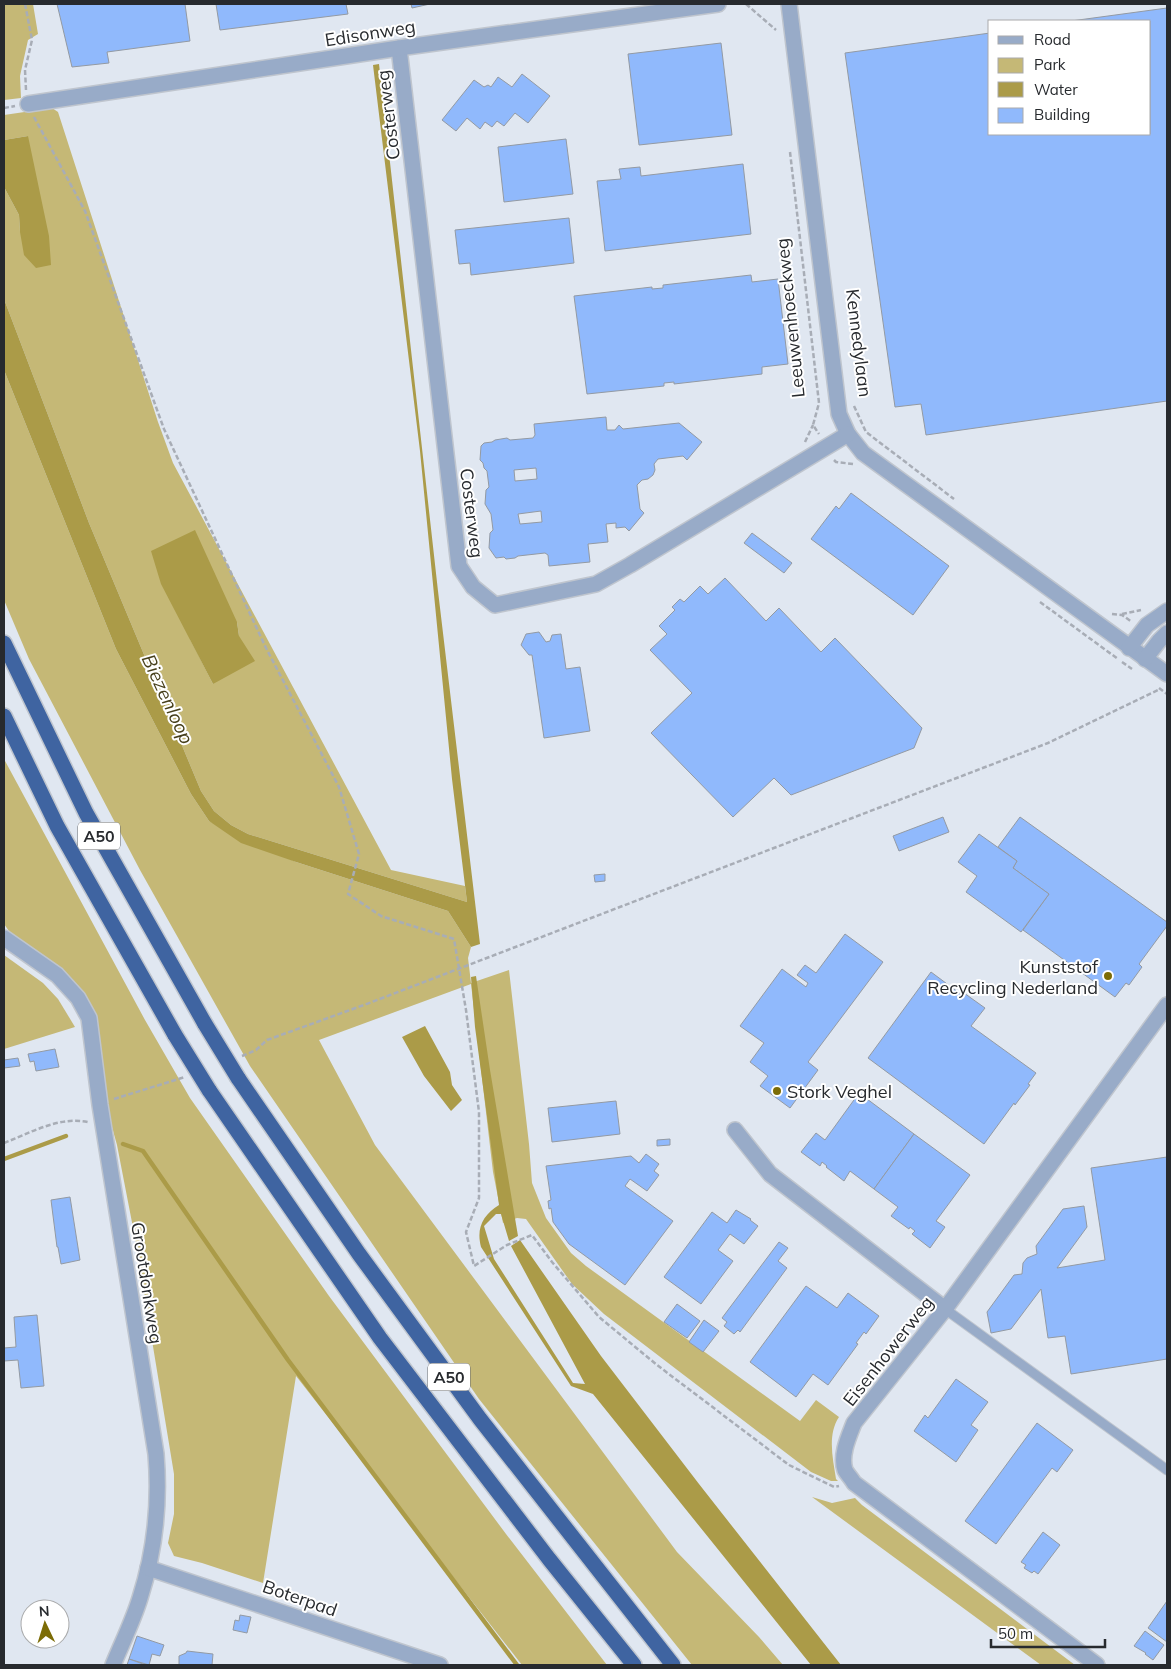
<svg xmlns="http://www.w3.org/2000/svg" width="1171" height="1669" viewBox="0 0 1171 1669" font-family="Mulish,sans-serif">
	<rect width="100%" height="100%" fill="#e0e7f1"/>
	<g fill="#c5b876" fill-rule="evenodd">
		<polygon points="4,4 33,4 38,34 28,40 20,76 21,98 4,100"/>
		<path d="M52 108 58 112 158 422 173 463 391 870 465 886 467 902 248 834 231 825 214 811 201 791 89 523 4 299V187L19 215 20 232 28 136 4 140V115ZM237 622 239 636 213 684 190 639Z"/>
		<path d="M4 370 116 649 191 794 209 821 296 862 448 911 471 947 468 958 471 983 509 970 529 1144 532 1183 546 1218 571 1253 586 1266 800 1421 816 1400 839 1417C827 1435 833 1459 836 1479L838 1481H831L811 1472 604 1314 572 1284 526 1219 517 1218 503 1223 493 1172 471 984 319 1040 375 1145 677 1552 759 1637 783 1665H692L479 1399 250 1066 140 870 29 659 4 600Z"/>
		<polygon points="4,759 145,1020 190,1098 329,1296 506,1534 607,1665 522,1665 296,1376 263,1583 202,1563 174,1556 168,1543 174,1514 174,1474 136,1243 117,1145 103,1095 92,1019 16,941 4,924"/>
		<polygon points="4,955 43,983 58,999 75,1027 4,1049"/>
		<polygon points="812,1497 832,1503 855,1498 862,1505 1075,1665 1041,1665"/>
	</g>
	<g fill="#ab9b48">
		<polygon points="379,64 438,591 480,944 471,947 448,911 296,862 241,843 209,821 191,794 116,649 4,370 4,299 89,523 201,791 214,811 231,825 248,834 467,902 452,779 420,451 373,65"/>
		<polygon points="28,136 49,236 51,265 36,268 24,255 20,232 19,215 4,187 4,140"/>
		<polygon points="195,530 237,622 239,636 255,661 213,684 161,584 151,551"/>
		<path d="M476 976 490 1070 518 1236 509 1241 501 1214H496L484 1226 494 1259 573 1383 585 1384 511 1246 520 1240 601 1356 699 1484 841 1665H811L593 1394 571 1386 481 1247C476 1228 483 1215 499 1205L475 1027 471 977Z"/>
		<polygon points="425,1026 450,1072 452,1085 462,1100 451,1111 424,1076 402,1037"/>
	</g>
	<g fill="none" stroke-linecap="round" stroke-linejoin="round">
		<g stroke="#ab9b48" stroke-width="4.5">
			<polyline points="123,1144 143,1151 288,1360 517,1665"/>
			<polyline points="4,1159 66,1136"/>
		</g>
	</g>
	<g fill="#90b9fc" stroke="#939aa3" fill-rule="evenodd">
		<polygon points="57,4 185,4 190,41 107,52 109,63 72,67"/>
		<polygon points="216,4 346,4 348,14 220,30"/>
		<polygon points="411,4 430,4 412,8"/>
		<polygon points="1167,8 1167,401 926,435 921,404 895,407 845,53 990,33 990,134 1150,134 1150,21 1071,21"/>
		<polygon points="721,43 732,135 639,145 628,54"/>
		<polygon points="522,74 550,96 528,123 515,113 504,126 497,121 492,127 485,122 480,129 467,118 456,131 442,120 474,80 484,87 488,85 491,87 498,77 512,87"/>
		<polygon points="566,139 573,194 504,202 498,147"/>
		<polygon points="743,164 751,234 605,251 597,181 621,179 619,169 640,167 641,176"/>
		<polygon points="569,218 574,263 471,275 470,263 459,264 455,230"/>
		<polygon points="751,275 752,282 778,279 788,364 762,367 762,374 674,384 674,382 664,383 664,386 587,394 574,296 652,287 652,289 663,288 663,285"/>
		<path d="M606 417 607 430H615L619 425 623 429 679 423 702 442 687 460 683 456 658 459 654 464 655 470 653 475 648 479 642 480 637 485 640 509 644 513 629 531 625 527 616 528V523L606 524 608 542 588 544 590 562 549 566 548 555 545 553 518 556 515 558 506 559 504 557 496 558 489 548 490 533 493 530 491 514 485 504 486 490 489 487 487 471 484 468 483 463 480 460 481 446 484 443 492 442 495 440 507 438 510 440 533 438 535 435 534 424ZM536 468 537 479 515 481 514 470ZM541 511 542 522 520 524 518 514Z"/>
		<polygon points="851,493 949,566 913,615 811,539 836,506 839,509"/>
		<polygon points="752,533 792,563 784,573 744,543"/>
		<polygon points="725,578 766,621 779,608 821,652 835,638 922,728 914,748 791,795 774,778 733,817 651,733 692,693 650,650 667,634 659,626 675,610 672,607 680,599 684,602 700,586 708,594"/>
		<polygon points="539,632 546,642 550,641 552,635 561,634 566,669 580,667 590,731 544,738 532,655 529,655 521,645 526,634"/>
		<polygon points="943,817 949,832 899,851 893,836"/>
		<polygon points="1020,817 1167,922 1167,926 1139,964 1142,967 1129,985 1126,983 1115,997 1023,930 1049,894 1013,868 1017,861 998,847"/>
		<polygon points="979,834 1017,861 1013,868 1049,894 1021,932 966,892 977,876 958,862"/>
		<polygon points="605,874 605,881 595,882 594,875"/>
		<polygon points="845,934 883,962 808,1062 818,1070 790,1108 760,1086 768,1076 750,1062 764,1043 740,1026 782,969 806,987 808,983 797,975 805,965 816,973"/>
		<polygon points="931,972 962,995 964,993 985,1008 971,1026 1036,1073 1028,1084 1030,1085 1015,1105 1014,1103 984,1144 868,1058"/>
		<polygon points="55,1049 59,1067 36,1071 34,1061 30,1062 28,1054"/>
		<polygon points="18,1058 20,1066 4,1068 4,1060"/>
		<polygon points="859,1093 914,1134 874,1189 850,1171 844,1181 826,1167 827,1166 822,1162 820,1166 801,1152 816,1133 825,1140"/>
		<polygon points="616,1101 620,1134 552,1142 548,1108"/>
		<polygon points="914,1134 970,1175 936,1221 945,1227 930,1248 912,1234 915,1231 910,1227 909,1229 891,1216 898,1207 874,1189"/>
		<polygon points="670,1139 670,1145 657,1146 657,1140"/>
		<polygon points="646,1154 659,1164 654,1171 659,1175 647,1191 630,1179 625,1186 673,1221 625,1285 569,1244 553,1222 551,1208 549,1209 548,1201 551,1200 546,1166 631,1156 639,1163"/>
		<polygon points="1167,1157 1167,1359 1071,1374 1065,1336 1048,1338 1041,1289 1011,1329 991,1333 987,1312 1014,1275 1022,1274 1023,1263 1027,1258 1037,1254 1036,1246 1063,1209 1084,1206 1087,1227 1057,1268 1105,1260 1091,1168"/>
		<polygon points="70,1197 80,1260 61,1264 58,1247 57,1247 51,1200"/>
		<polygon points="736,1210 751,1219 750,1220 758,1226 744,1244 730,1234 718,1250 733,1261 701,1304 664,1277 712,1212 727,1223"/>
		<polygon points="779,1242 788,1248 778,1261 787,1268 740,1332 738,1330 734,1334 724,1326 727,1322 722,1318"/>
		<polygon points="806,1286 837,1308 848,1293 879,1316 866,1334 864,1332 856,1343 858,1344 828,1385 813,1374 796,1397 750,1362"/>
		<polygon points="677,1304 700,1321 687,1338 664,1322"/>
		<polygon points="37,1315 44,1386 21,1388 18,1360 4,1361 4,1348 16,1347 14,1317"/>
		<polygon points="704,1320 719,1331 703,1352 689,1342"/>
		<polygon points="956,1379 988,1402 971,1425 978,1430 956,1462 914,1431 925,1415 928,1418"/>
		<polygon points="1037,1423 1073,1450 1057,1472 1052,1468 996,1544 965,1521"/>
		<polygon points="1043,1532 1060,1545 1038,1574 1034,1571 1032,1573 1024,1568 1026,1565 1021,1562"/>
		<polygon points="1167,1601 1167,1642 1148,1628"/>
		<polygon points="240,1615 251,1617 247,1633 233,1630 235,1620 239,1621"/>
		<polygon points="1145,1631 1164,1645 1153,1660 1145,1654 1146,1653 1134,1646"/>
		<polygon points="137,1636 164,1645 160,1656 152,1654 149,1665 129,1659"/>
		<polygon points="187,1651 213,1654 212,1665 179,1665 179,1656 186,1653"/>
		<polygon points="129,1659 146,1665 127,1665"/>
	</g>
	<g fill="none" stroke-linecap="round" stroke-linejoin="round">
		<g stroke="#bfc5ce" stroke-width="11">
			<polyline id="service" points="945,1309 1167,1470"/>
		</g>
		<g stroke="#bfc5ce" stroke-width="18">
			<g id="minor">
				<polyline points="789,4 839,414 848,434 863,453 1167,674"/>
				<polyline points="399,48 459,566 473,587 495,605 596,584 630,565 848,434"/>
				<polyline points="28,104 399,48 718,4"/>
				<polyline points="1129,648 1147,625 1167,611"/>
				<polyline points="1145,659 1159,641 1167,633"/>
				<path d="M4 938 57 975 78 998 89 1018 100 1105 156 1454C160 1503 155 1551 140 1598 133 1621 122 1643 113 1665"/>
				<polyline points="735,1130 770,1174 945,1309"/>
				<polyline points="148,1568 440,1665"/>
				<path d="M1097 1665 854 1483C852 1479 847 1474 845 1470 840 1455 849 1436 854 1423L945 1309 1167 1005"/>
			</g>
		</g>
		<g stroke="#bfc5ce" stroke-width="18">
			<g id="motorway">
				<polyline points="4,643 86,813 205,1024"/>
				<polyline points="4,716 57,826 175,1035"/>
				<polyline points="238,1078 359,1254 480,1419 673,1665"/>
				<polyline points="209,1090 380,1338 549,1559 634,1665"/>
			</g>
		</g>
		<g stroke="#a8adb6" stroke-width="2.5" stroke-dasharray="5 2.5" stroke-linecap="butt">
			<polyline points="25,4 32,40 25,70 26,90"/>
			<polyline points="746,4 776,30"/>
			<polyline points="4,108 15,106"/>
			<polyline points="34,117 85,211 164,429 266,648 339,787 359,854 348,894 381,916 454,939 466,1010 479,1112 479,1198 466,1232 474,1266 507,1245 532,1235 552,1262 599,1317 657,1365 789,1465 834,1487 839,1486"/>
			<polyline points="790,152 819,403 813,425 819,434"/>
			<polyline points="854,406 866,432 954,499"/>
			<polyline points="805,442 813,425"/>
			<polyline points="834,460 836,462 853,464"/>
			<polyline points="1040,602 1118,659"/>
			<polyline points="1112,614 1122,615 1132,622"/>
			<polyline points="1122,614 1141,610"/>
			<polyline points="1122,662 1132,669"/>
			<polyline points="1159,688 1167,694"/>
			<polyline points="242,1056 256,1050 267,1040 364,1005 1048,743 1160,689"/>
			<polyline points="114,1099 185,1077"/>
			<path d="M4 1143C30 1133 59 1116 88 1122"/>
		</g>
		<use href="#service" stroke="#98abc8" stroke-width="9"/>
		<use href="#minor" stroke="#98abc8" stroke-width="15"/>
		<use href="#motorway" stroke="#3f64a1" stroke-width="15"/>
		<g stroke="#bfc5ce" stroke-width="18" stroke-linecap="butt">
			<g id="motorway-bridge">
				<polyline points="205,1024 238,1078"/>
				<polyline points="175,1035 209,1090"/>
			</g>
		</g>
		<use href="#motorway-bridge" stroke="#3f64a1" stroke-width="15"/>
	</g>
	<g fill="#7c6c06" stroke="#fff" stroke-width="2">
		<circle cx="1108" cy="976" r="5"/>
		<circle cx="777" cy="1091" r="5"/>
	</g>
	<g text-anchor="middle" dominant-baseline="central" stroke-width="4" stroke-linejoin="round" paint-order="stroke">
		<g fill="#fff" stroke="#686a6d" stroke-width="1">
			<rect x="78" y="822.5" width="42" height="27" rx="4"/>
			<rect x="428" y="1363.5" width="42" height="27" rx="4"/>
		</g>
		<g font-size="16" font-weight="bold" fill="#272a2e">
			<text x="99" y="836">A50</text>
			<text x="449" y="1377">A50</text>
		</g>
		<g font-size="18" fill="#272a2e" stroke="#fff">
			<text transform="translate(370 33) rotate(-9)">Edisonweg</text>
			<text transform="translate(388 115) rotate(-97)">Costerweg</text>
			<text transform="translate(790 318) rotate(-96)">Leeuwenhoeckweg</text>
			<text transform="translate(859 343) rotate(83)">Kennedylaan</text>
			<text transform="translate(472 513) rotate(83)">Costerweg</text>
			<text transform="translate(147 1283) rotate(81)">Grootdonkweg</text>
			<text transform="translate(888 1351) rotate(-52)">Eisenhowerweg</text>
			<text transform="translate(300 1598) rotate(19)">Boterpad</text>
		</g>
		<g font-size="18" fill="#272a2e" stroke="#fff" text-anchor="end">
			<text x="1098" y="966">Kunststof<tspan x="1098" dy="21">Recycling Nederland</tspan></text>
			<text x="787" y="1091" text-anchor="start">Stork Veghel</text>
		</g>
		<g font-size="19" font-style="italic" fill="#463f1b" stroke="#fff">
			<text transform="translate(168 699) rotate(65)">Biezenloop</text>
		</g>
	</g>
	<rect width="1171" height="1669" fill="none" stroke="#272a2e" stroke-width="10"/>
	<rect x="988" y="20" width="162" height="115" fill="#ffffff" stroke="#a9aaab"/>
	<rect x="998" y="36" width="25" height="8" fill="#98abc8" stroke="#a9aaab"/>
	<text x="1034" y="45" font-size="15" fill="#272a2e">Road</text>
	<rect x="998" y="58" width="25" height="15" fill="#c5b876" stroke="#a9aaab"/>
	<text x="1034" y="70" font-size="15" fill="#272a2e">Park</text>
	<rect x="998" y="82" width="25" height="15" fill="#ab9b48" stroke="#a9aaab"/>
	<text x="1034" y="95" font-size="15" fill="#272a2e">Water</text>
	<rect x="998" y="108" width="25" height="15" fill="#90b9fc" stroke="#a9aaab"/>
	<text x="1034" y="120" font-size="15" fill="#272a2e">Building</text>
	<g transform="translate(45 1624) rotate(356)"><circle r="24" fill="#ffffff" stroke="#a9aaab"/>
	<path d="M0-4L9 19L0 12L-9 19Z" fill="#7c6c06"/>
	<text y="-8" font-size="14" font-weight="bold" text-anchor="middle" fill="#272a2e">N</text>
	</g>
	<path d="M991 1639v8h114v-8" fill="none" stroke="#272a2e" stroke-width="2.5"/>
	<text x="998" y="1639" font-size="15" fill="#272a2e" stroke="#ffffff" stroke-width="4" paint-order="stroke">50 m</text>
</svg>
